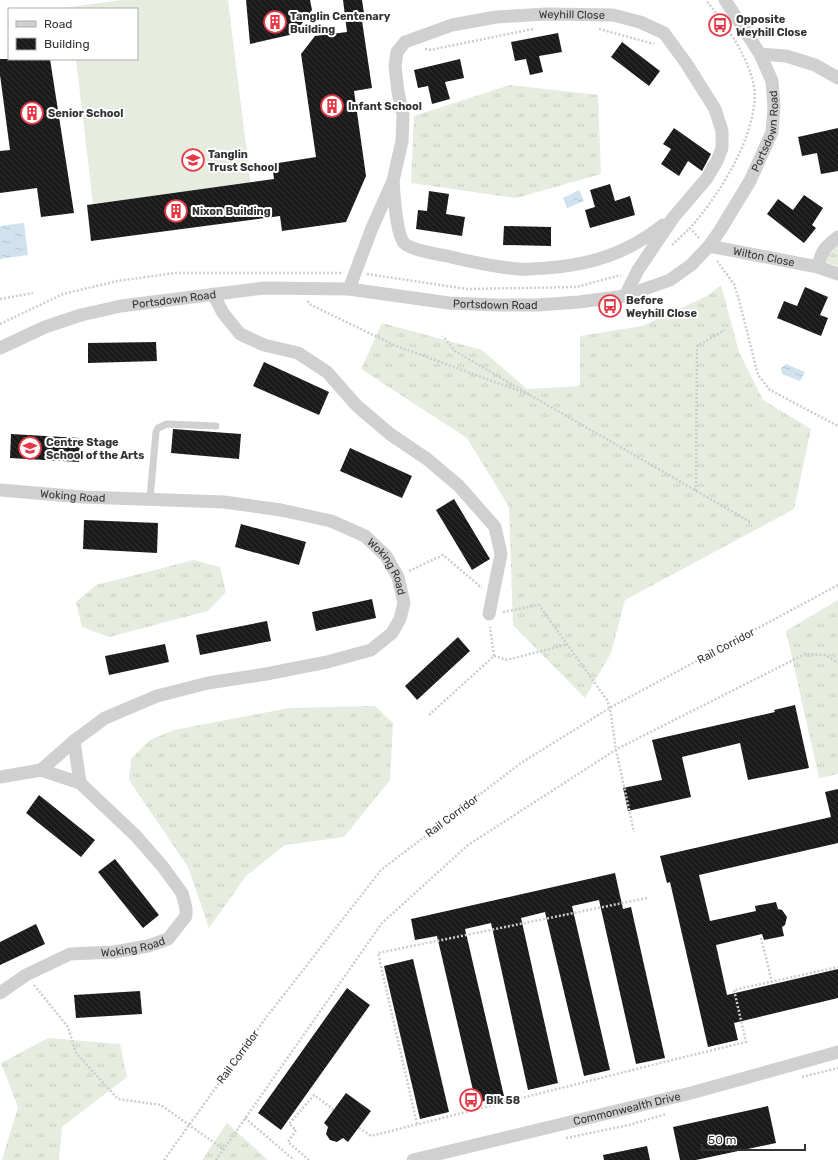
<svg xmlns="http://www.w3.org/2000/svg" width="838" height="1160" viewBox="0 0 838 1160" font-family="Rubik,sans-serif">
	<defs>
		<pattern id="grass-tufts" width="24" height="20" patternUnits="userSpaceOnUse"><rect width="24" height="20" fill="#e6ecdf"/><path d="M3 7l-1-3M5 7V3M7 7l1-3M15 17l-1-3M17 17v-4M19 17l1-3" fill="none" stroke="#c6cbc0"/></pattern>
		<pattern id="water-ripples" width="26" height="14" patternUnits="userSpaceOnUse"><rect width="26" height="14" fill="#cfe2ee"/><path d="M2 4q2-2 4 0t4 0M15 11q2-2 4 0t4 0" fill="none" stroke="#b2c2cd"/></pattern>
		<pattern id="building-back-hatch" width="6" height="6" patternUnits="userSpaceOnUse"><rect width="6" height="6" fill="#1a1a1a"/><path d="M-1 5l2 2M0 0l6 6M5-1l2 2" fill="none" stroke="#333"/></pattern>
	</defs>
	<rect width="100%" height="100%" fill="#fff"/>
	<g fill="url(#grass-tufts)">
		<polygon points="510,85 598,95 601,174 516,198 411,183 414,116"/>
		<polygon points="838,245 838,266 822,261 834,248"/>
		<polygon points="721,285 739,352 763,400 811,429 794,509 625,600 611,653 585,698 513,625 509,507 467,438 361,369 382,323 482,350 527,389 580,386 580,336 642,326 707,296"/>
		<polygon points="194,560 220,567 226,592 208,611 109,637 82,627 76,602 96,585"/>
		<polygon points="838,600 838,774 819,778 786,631"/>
		<polygon points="375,706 393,723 390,780 344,837 285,845 246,876 209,928 188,867 129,780 131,759 150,740 174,730 289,708"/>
		<polygon points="48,1038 120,1044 127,1077 62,1127 59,1160 2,1160 18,1107 1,1063"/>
		<polygon points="227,1123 268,1160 202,1160"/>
	</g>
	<polygon fill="#e6ecdf" points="121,0 228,0 251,185 93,204 76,59 137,59 137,9 70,9 70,7"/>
	<g fill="url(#water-ripples)">
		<polygon points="579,190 584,201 567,208 563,198"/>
		<polygon points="24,223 28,255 0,259 0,226"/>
		<polygon points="786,364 805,372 800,381 782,374 781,368"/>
	</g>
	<g fill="url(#building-back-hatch)">
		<polygon points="246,0 310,0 312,10 294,34 250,44"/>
		<polygon points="343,0 362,0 364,13 361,14 372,88 354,91 366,176 346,222 282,231 280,216 91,241 87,205 274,179 272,164 316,157 301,54 315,36 347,32"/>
		<polygon points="558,33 562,52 539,56 543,72 530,75 526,59 515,61 511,42"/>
		<polygon points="622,42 660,71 649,86 611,57"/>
		<polygon points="0,59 50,59 74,213 41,217 37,188 0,193 0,151 10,150 0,75"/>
		<polygon points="460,59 464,78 445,82 450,99 432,104 428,86 418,88 414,70"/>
		<polygon points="674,128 711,154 702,171 688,161 679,176 661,164 671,149 663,144"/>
		<polygon points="838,128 838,171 821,174 817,153 802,156 798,137"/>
		<polygon points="610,184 615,201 630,196 635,215 590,228 585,210 595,207 590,190"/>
		<polygon points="429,191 449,194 446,214 465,217 462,236 416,229 418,210 427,211"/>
		<polygon points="804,195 823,208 812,225 816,228 804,243 767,214 778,199 793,210"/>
		<polygon points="504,226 551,227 551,246 503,245"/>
		<polygon points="805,287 828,297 820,315 828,318 821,336 777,318 784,301 797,306"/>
		<polygon points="156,342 157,361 88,363 88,343"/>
		<polygon points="264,362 329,392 319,415 253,386"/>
		<polygon points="173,429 241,434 239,459 171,453"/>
		<polygon points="11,434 80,438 79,462 10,458"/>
		<polygon points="350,448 412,476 402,498 340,471"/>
		<polygon points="454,499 490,559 472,570 436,510"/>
		<polygon points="84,520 158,523 157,553 83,549"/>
		<polygon points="241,524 306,542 299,565 235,547"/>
		<polygon points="372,599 376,618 316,631 312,612"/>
		<polygon points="267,621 271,641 200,655 196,635"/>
		<polygon points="458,637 470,651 417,700 405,686"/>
		<polygon points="165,644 169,662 109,675 105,656"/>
		<polygon points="795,705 809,768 748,780 740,743 682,757 691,797 628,811 623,788 662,780 652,740 775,712 774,710"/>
		<polygon points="838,789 838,843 699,875 710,921 756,911 755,906 776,902 778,909 782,910 787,917 785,925 782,927 784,936 764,940 762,934 716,945 727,995 838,969 838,998 734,1023 738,1040 708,1047 670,882 667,883 660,856 831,817 825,792"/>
		<polygon points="39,795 95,840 81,857 26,813"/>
		<polygon points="115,859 159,915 143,928 98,872"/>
		<polygon points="615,873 623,909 631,907 665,1058 636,1064 599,900 572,906 610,1070 584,1076 545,912 521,918 558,1083 528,1090 491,923 465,929 504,1096 476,1103 437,936 415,940 411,919"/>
		<polygon points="36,924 45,944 0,965 0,942"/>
		<polygon points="413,959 449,1112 420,1119 384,966"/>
		<polygon points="347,988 370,1005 281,1130 258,1113"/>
		<polygon points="140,991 142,1014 76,1018 74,995"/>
		<polygon points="346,1093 371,1111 348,1142 343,1138 337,1142 330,1140 326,1134 328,1127 324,1123"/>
		<polygon points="768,1106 776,1143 696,1160 680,1160 673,1127"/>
		<polygon points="647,1146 650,1160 604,1160 603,1155"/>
	</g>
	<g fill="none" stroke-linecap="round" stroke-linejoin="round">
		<g stroke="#cdcdcd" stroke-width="2.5" stroke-dasharray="2 2" stroke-linecap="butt">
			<polyline points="599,29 654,44"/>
			<polyline points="425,49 430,50 533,29"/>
			<path d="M699 238 690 228C719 196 766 123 752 78 744 50 724 23 706 0"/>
			<polyline points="672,245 690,228"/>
			<polyline points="717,261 734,284 739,300 758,375 770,390 838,426"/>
			<polyline points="367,274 467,289 576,287 621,275"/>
			<polyline points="0,299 33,293"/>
			<polyline points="308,301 309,304 394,345 530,395 455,351 443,336"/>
			<polyline points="0,324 63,294 117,281 175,273 342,273"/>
			<polyline points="530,395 752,523"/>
			<polyline points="696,491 697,346 725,330"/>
			<polyline points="409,571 443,555 482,588"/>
			<polyline points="503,612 539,605 607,700 610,708 616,750 634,832"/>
			<polyline points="494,656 507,660 568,644"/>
			<polyline points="429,715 494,656 490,627"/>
			<polyline points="761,938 772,982"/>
			<polyline points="34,985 68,1027 76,1053 118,1099 161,1105 223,1149"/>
			<polyline points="802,1077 838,1068"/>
			<polyline points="245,1118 294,1160"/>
			<polyline points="417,1124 378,953 647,898"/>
			<polyline points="359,1128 371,1136 684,1057 746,1042 734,990 838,967"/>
			<polyline points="566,1138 629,1125 666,1114"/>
			<polyline points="164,1160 265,1019 381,870 521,763 613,706 838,585"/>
			<polyline points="216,1160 382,923 468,845 617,749 805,654 825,655 838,663"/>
			<polyline points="309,1160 288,1142 296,1130 289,1124 314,1095 334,1110"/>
		</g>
		<polyline stroke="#d0d0d0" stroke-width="7" points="150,498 156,432 158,428 167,424 216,426"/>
		<g stroke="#d0d0d0" stroke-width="13">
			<polyline points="760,54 786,56 815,65 838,78"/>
			<path d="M393 181C394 194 396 233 404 243 411 250 437 254 447 256 471 262 495 267 519 269 528 270 537 268 546 268 591 265 628 253 663 225"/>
			<path id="s1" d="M709 246 818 267 838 274"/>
			<path d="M818 267C821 251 825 247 838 237"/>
			<path id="s2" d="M349 289 372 228 393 181 402 141 403 115 398 92 395 66 397 52 405 42 452 25 496 17 547 14 613 15 640 22 664 33 686 63 715 109 722 131V148L717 161 707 178 673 218 638 270 625 296"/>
			<polyline points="213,294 223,313 240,334 264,345 298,353 327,372 357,406 390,434 427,459 459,486 495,527 501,554 489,614"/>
			<path id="s3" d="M0 348 45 327 81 315 121 306 264 288 349 289 449 303 498 305H538L579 302 625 296 670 280 691 265 709 246 719 232 750 181 772 132 774 107 772 81 760 54 725 0"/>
			<path id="s4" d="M0 490 83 497 224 502 281 510 331 521 365 536 386 556 398 577 404 603 400 619 392 633 371 650 327 662 266 674 208 683 157 696 105 718 74 741 41 770 0 777"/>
			<polyline points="74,741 80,783"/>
			<path id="s5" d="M0 993 26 975 70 954 114 952 148 946 168 939 186 916V908L182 893 163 867 136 836 80 783 41 770"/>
			<path id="s6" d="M413 1160 691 1093 838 1052"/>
		</g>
	</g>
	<defs>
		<g id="building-ring" transform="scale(1.15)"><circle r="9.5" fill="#fff" stroke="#e63946" stroke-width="1.5"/><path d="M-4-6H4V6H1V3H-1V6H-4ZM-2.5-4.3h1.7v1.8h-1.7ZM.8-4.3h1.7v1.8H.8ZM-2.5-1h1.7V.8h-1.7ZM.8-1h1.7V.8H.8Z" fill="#e63946"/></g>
		<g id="bus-ring" transform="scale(1.15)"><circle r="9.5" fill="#fff" stroke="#e63946" stroke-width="1.5"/><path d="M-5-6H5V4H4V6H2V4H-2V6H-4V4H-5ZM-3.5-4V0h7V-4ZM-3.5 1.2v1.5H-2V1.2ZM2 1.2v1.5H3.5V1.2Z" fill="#e63946"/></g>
		<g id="school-ring" transform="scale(1.15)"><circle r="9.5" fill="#fff" stroke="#e63946" stroke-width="1.5"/><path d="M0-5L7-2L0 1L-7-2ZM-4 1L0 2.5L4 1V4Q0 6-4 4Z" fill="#e63946"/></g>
	</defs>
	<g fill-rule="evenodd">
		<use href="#building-ring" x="275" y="22"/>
		<use href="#bus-ring" x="720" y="25"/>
		<use href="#building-ring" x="332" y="106"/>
		<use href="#building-ring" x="32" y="113"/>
		<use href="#school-ring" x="193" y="160"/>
		<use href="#building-ring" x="176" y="211"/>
		<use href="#bus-ring" x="610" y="306"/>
		<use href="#school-ring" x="30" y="448"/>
		<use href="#bus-ring" x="471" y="1100"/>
	</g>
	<g text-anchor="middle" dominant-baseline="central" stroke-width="4" stroke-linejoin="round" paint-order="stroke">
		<g font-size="11" fill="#333" stroke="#fff">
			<text stroke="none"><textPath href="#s2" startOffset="431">Weyhill Close</textPath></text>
			<text stroke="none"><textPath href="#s3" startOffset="865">Portsdown Road</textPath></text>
			<text stroke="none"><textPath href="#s1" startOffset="56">Wilton Close</textPath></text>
			<text stroke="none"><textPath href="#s3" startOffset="182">Portsdown Road</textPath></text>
			<text stroke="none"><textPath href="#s3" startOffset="505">Portsdown Road</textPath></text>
			<text stroke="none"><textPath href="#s4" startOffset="73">Woking Road</textPath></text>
			<text stroke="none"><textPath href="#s4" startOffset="409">Woking Road</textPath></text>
			<text transform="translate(726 646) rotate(-28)">Rail Corridor</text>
			<text transform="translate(452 816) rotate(-37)">Rail Corridor</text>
			<text stroke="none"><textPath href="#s5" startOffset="144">Woking Road</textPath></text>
			<text transform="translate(238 1057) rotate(-54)">Rail Corridor</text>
			<text stroke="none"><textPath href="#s6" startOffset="220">Commonwealth Drive</textPath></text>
		</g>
		<g font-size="11" font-weight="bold" fill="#333" stroke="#fff" text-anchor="start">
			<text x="290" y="16">Tanglin Centenary<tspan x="290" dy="13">Building</tspan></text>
			<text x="736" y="19">Opposite<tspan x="736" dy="13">Weyhill Close</tspan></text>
			<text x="348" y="106">Infant School</text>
			<text x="48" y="113">Senior School</text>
			<text x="208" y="154">Tanglin<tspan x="208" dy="13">Trust School</tspan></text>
			<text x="192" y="211">Nixon Building</text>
			<text x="626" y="300">Before<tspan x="626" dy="13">Weyhill Close</tspan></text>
			<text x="46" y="442">Centre Stage<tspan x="46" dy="13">School of the Arts</tspan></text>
			<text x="486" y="1100">Blk 58</text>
		</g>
	</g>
	<rect x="8" y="8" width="130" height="52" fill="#ffffff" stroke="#adadad"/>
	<rect x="16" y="21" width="20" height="6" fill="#d0d0d0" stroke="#adadad"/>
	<text x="44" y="28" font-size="12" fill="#333333">Road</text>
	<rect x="16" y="38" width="20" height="12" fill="url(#building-back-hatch)" stroke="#adadad"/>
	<text x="44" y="48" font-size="12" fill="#333333">Building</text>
	<path d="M702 1144v6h103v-6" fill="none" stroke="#333333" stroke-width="2"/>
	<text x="708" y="1144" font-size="12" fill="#333333" stroke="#ffffff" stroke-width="3" paint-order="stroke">50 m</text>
</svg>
